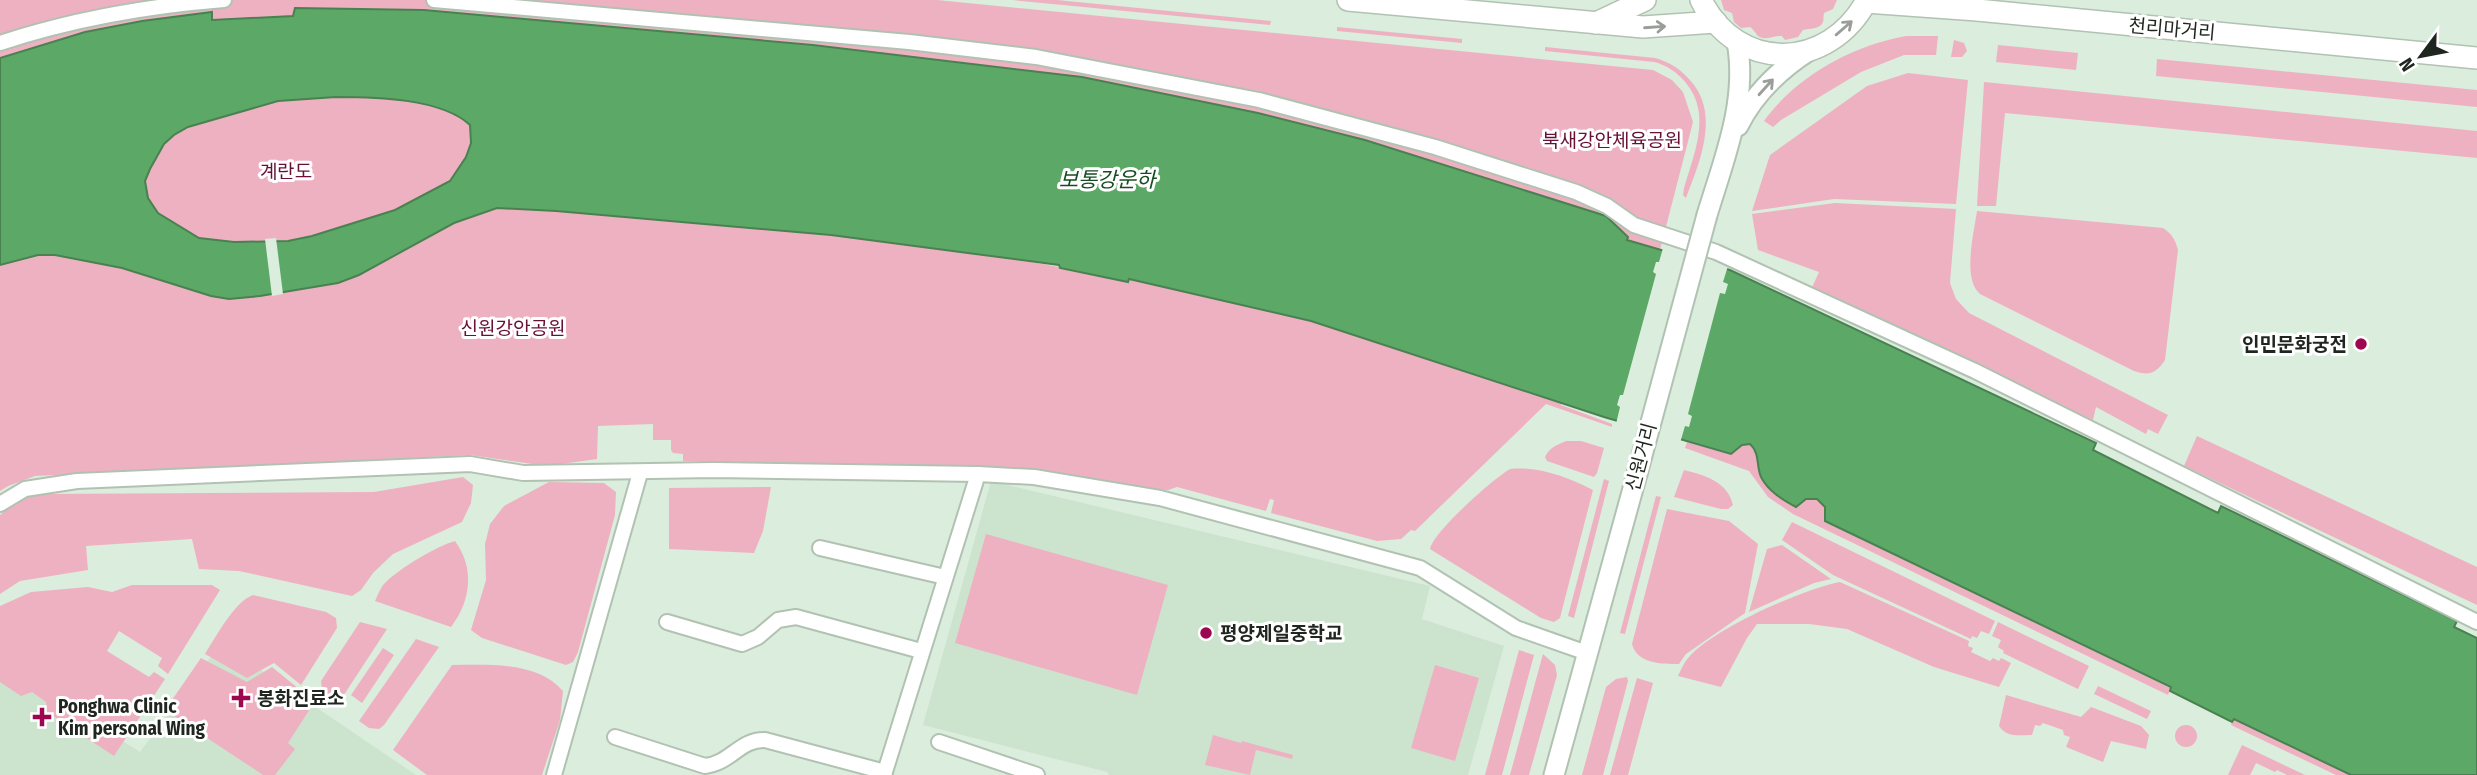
<svg xmlns="http://www.w3.org/2000/svg" width="2477" height="775" viewBox="0 0 2477 775" font-family="'Fira Sans Condensed','Noto Sans KR',sans-serif">
	<rect width="100%" height="100%" fill="#dbeddc"/>
	<g fill="#cce4ce">
		<polygon points="991,481 1430,586 1422,619 1504,646 1468,775 1109,775 1107,772 923,725"/>
		<polygon points="221,643 416,775 0,775 0,669 29,682 140,752"/>
	</g>
	<g fill="#eeb1c2">
		<polygon points="0,0 937,0 1653,70 1672,80 1683,92 1693,122 1660,250 1627,240 1606,216 1365,140 1258,113 1082,77 813,45 424,10 295,8 293,16 212,20 211,12 142,21 85,32 0,58"/>
		<polygon points="1012,0 1057,0 1271,21 1270,25"/>
		<path d="M1721 0H1837L1833 9 1824 13C1823 16 1824 19 1823 22 1820 30 1809 28 1803 30L1798 37 1785 40 1782 36C1773 35 1764 42 1757 35 1755 32 1753 29 1750 27L1741 28 1734 22 1732 13 1724 10Z"/>
		<polygon points="1337,27 1462,39 1462,43 1337,31"/>
		<path d="M1906 36H1938L1936 55H1904L1861 72 1781 120 1773 127 1764 121C1797 76 1851 46 1906 36Z"/>
		<polygon points="1954,40 1964,43 1967,51 1962,57 1951,57"/>
		<polygon points="1998,45 2078,53 2076,70 1996,62"/>
		<path d="M1545 47 1655 58C1669 62 1679 68 1688 78 1721 111 1701 160 1686 198L1683 195 1684 188C1694 154 1712 114 1686 83 1678 73 1667 65 1654 62L1545 51Z"/>
		<polygon points="2157,59 2477,90 2477,107 2156,76"/>
		<polygon points="1908,73 1968,80 1956,204 1834,199 1752,211 1770,155 1867,86"/>
		<polygon points="1984,82 2477,131 2477,158 2005,113 1996,206 1977,206"/>
		<path d="M336 97C374 97 441 98 470 125L471 143 466 157 450 181 395 210 312 236 288 241 234 242 199 238 158 213 148 198 145 181 150 169 164 144 174 135 188 127 278 101Z"/>
		<polygon points="1835,203 1956,209 1950,283 1956,299 1969,313 2168,415 2158,434 2148,429 2146,434 2096,407 2093,420 1810,292 1819,272 1758,250 1752,214"/>
		<path d="M497 208C578 209 659 219 740 227 870 239 1000 252 1128 281L1129 278 1311 321 1561 403V405L1612 424V427L1546 404 1415 531 1411 530 1401 539 1377 541 1271 513 1274 500 1270 499 1266 511 1177 487 1168 490 804 465 683 461V454L673 453 671 450V440H653V424L598 426 597 459 547 466 470 455 35 476 8 486 0 491V265L38 255H55L122 268 211 296H260L338 283 359 275 454 223Z"/>
		<path d="M1977 211 2163 228C2172 234 2175 239 2178 250L2165 360C2156 374 2148 376 2134 371L1980 294C1962 279 1974 233 1977 211Z"/>
		<polygon points="2197,436 2477,567 2477,605 2184,466"/>
		<path d="M1566 441H1581L1604 448 1597 473 1594 477 1547 461 1545 457C1550 447 1557 445 1566 441Z"/>
		<path d="M1687 442 1731 454 1742 445 1750 444C1760 453 1756 465 1761 476 1767 489 1785 498 1796 507L1806 499H1817L1825 507V522L2171 688 2168 695 1793 514 1768 497 1749 471 1685 448Z"/>
		<path d="M1510 469C1537 466 1568 477 1593 490L1562 610 1560 618 1554 622 1541 618 1430 549C1433 532 1493 479 1510 469Z"/>
		<path d="M1684 470C1704 475 1727 481 1733 505L1728 509H1721L1674 497Z"/>
		<polygon points="463,477 473,485 471,503 462,522 393,554 373,573 361,590 352,596 239,571 199,569 192,539 86,546 88,570 20,581 0,594 0,515 19,499 43,494 374,492"/>
		<polygon points="1604,479 1609,481 1574,618 1568,616"/>
		<polygon points="549,482 604,483 616,492 615,515 578,652 573,662 566,665 482,638 471,630 486,580 485,544 490,524 504,506"/>
		<polygon points="771,487 763,531 754,553 669,549 669,488"/>
		<polygon points="1656,496 1661,497 1625,634 1620,633"/>
		<path d="M1667 509 1729 521 1758 544 1745 613 1686 654 1679 664C1662 664 1637 664 1632 644Z"/>
		<polygon points="1792,522 1995,621 1989,634 1981,631 1977,638 1972,636 1971,639 1833,575 1782,540"/>
		<polygon points="986,534 1168,585 1137,695 955,643"/>
		<path d="M455 541C475 568 471 601 451 627L375 601C378 595 381 586 386 582 400 568 437 546 455 541Z"/>
		<polygon points="1782,545 1831,579 1814,583 1749,612 1767,549"/>
		<path d="M1840 582 1969 641 1968 646 1973 648 1971 652 1990 661 1993 658 1999 661 2001 658 2011 663 1999 687 1934 667 1847 629 1809 624H1757L1747 638 1721 687 1678 676C1681 670 1684 662 1689 657 1715 628 1803 589 1840 582Z"/>
		<polygon points="132,585 212,585 220,590 168,674 158,666 162,658 119,631 107,651 149,677 154,672 165,679 114,756 47,712 46,702 32,692 21,696 0,682 0,606 31,592 88,587 112,592"/>
		<path d="M253 595 326 612 336 618 337 628 301 685 274 663 247 678 205 654C216 637 234 602 253 595Z"/>
		<path d="M360 622 387 629 336 707C326 699 322 694 321 681Z"/>
		<polygon points="1998,622 2089,666 2078,689 2003,653 2004,651 1998,647 2001,640 1992,636"/>
		<polygon points="416,639 439,647 384,725 379,729 369,728 359,721"/>
		<polygon points="383,648 394,655 362,703 351,695"/>
		<polygon points="1519,650 1534,655 1502,775 1485,775"/>
		<polygon points="1543,654 1555,665 1557,675 1529,775 1510,775"/>
		<polygon points="201,658 247,682 272,667 304,693 310,709 288,743 295,749 275,775 263,775 165,710"/>
		<path d="M452 665C489 665 537 661 563 691L560 720 542 775H427L393 750Z"/>
		<polygon points="1435,665 1479,678 1455,761 1411,748"/>
		<polygon points="1627,677 1628,681 1603,775 1582,775 1606,687 1616,679"/>
		<polygon points="1637,678 1653,683 1628,775 1610,775"/>
		<polygon points="2098,686 2151,711 2147,719 2094,694"/>
		<path d="M2006 695 2081 717 2091 707 2141 726 2149 735 2146 749 2111 741 2103 762 2066 747 2070 737 2064 735 2063 730 2043 723 2040 726 2035 725 2032 735C2019 735 2007 738 1999 726Z"/>
		<polygon points="2233,719 2351,775 2336,775 2231,725"/>
		<circle cx="2186" cy="736" r="11"/>
		<polygon points="1213,735 1241,743 1242,741 1293,755 1292,759 1256,750 1250,775 1205,765"/>
		<polygon points="2242,745 2305,775 2287,775 2277,770 2275,772 2256,763 2250,775 2228,775"/>
	</g>
	<path fill="#5ca867" stroke="#4a8151" stroke-width="2" fill-rule="evenodd" d="M295 8 424 10 813 45 1082 77 1258 113 1365 140 1606 216 1628 237 1627 240 1730 270 2096 443 2093 450 2218 513 2221 506 2457 621 2454 627 2477 638V775H2351L2234 719 2232 722 2170 691 2171 687 1825 521V507L1817 499H1806L1796 507C1783 500 1768 491 1761 477 1756 465 1760 453 1750 444L1742 445 1731 454 1604 417 1311 321 1129 279 1128 282 1060 268 1059 265 831 235 556 211 497 208 454 223 359 275 338 283 260 296 229 299 211 296 122 268 55 255H38L0 265V58L85 32 142 21 212 12V20L293 16ZM336 97C374 97 441 98 470 125L471 143 466 157 450 181 395 210 312 236 288 241 234 242 199 238 158 213 148 198 145 181 150 169 164 144 174 135 188 127 278 101Z"/>
	<g fill="#dbeddc">
		<polygon points="276,238 283,294 272,296 265,239"/>
		<polygon points="1663,248 1728,266 1723,282 1728,284 1725,294 1720,293 1688,414 1692,416 1689,427 1685,426 1680,443 1616,424 1620,407 1617,405 1620,395 1623,395 1656,274 1653,272 1656,262 1659,262"/>
	</g>
	<g fill="none" stroke-linecap="round" stroke-linejoin="round">
		<g stroke="#b1c2b2" stroke-width="18">
			<g id="street">
				<polyline points="434,0 909,42 1036,57 1259,100 1435,147 1576,192 1607,206 1634,225 1716,252 1975,371 2477,622"/>
				<path d="M0 43C73 19 147 6 224 0"/>
				<polyline points="0,504 25,489 77,481 470,464 523,473 714,470 978,474 1034,477 1160,498 1420,568 1516,628 1587,653"/>
				<polyline points="820,548 945,577"/>
				<polyline points="667,622 742,644 758,637 778,620 796,617 921,651"/>
				<path d="M615 737 705 766C731 763 740 739 765 740L885 772"/>
				<polyline points="939,742 1037,775"/>
				<polyline points="554,775 640,473"/>
				<polyline points="884,775 978,474"/>
			</g>
		</g>
		<g stroke="#b1c2b2" stroke-width="23">
			<g id="secondary">
				<path d="M1738 126C1754 94 1780 69 1810 50"/>
				<path d="M1707 215C1724 159 1748 101 1737 42"/>
				<polyline points="1554,775 1637,474"/>
			</g>
		</g>
		<g stroke="#b1c2b2" stroke-width="24">
			<g id="primary">
				<polyline points="1348,0 1643,27 1716,22"/>
				<path d="M1701 0C1738 74 1829 71 1867 0"/>
				<polyline points="1866,2 1977,10 2477,58"/>
				<polyline points="1596,23 1645,0"/>
			</g>
		</g>
		<use href="#street" stroke="#fff" stroke-width="14"/>
		<use href="#secondary" stroke="#fff" stroke-width="19"/>
		<use href="#primary" stroke="#fff" stroke-width="21"/>
		<g stroke="#b1c2b2" stroke-width="23" stroke-linecap="butt">
			<polyline id="secondary-bridge" points="1637,474 1707,215"/>
		</g>
		<use href="#secondary-bridge" stroke="#fff" stroke-width="19"/>
	</g>
	<defs><path id="oneway-shaft" d="M-6 0H5M1.5-3L5.5 0L1.5 3" fill="none" stroke-width="1.6" stroke-linecap="round" stroke-linejoin="round" transform="scale(1.75)"/></defs>
	<g stroke="#9a9d9a">
		<use href="#oneway-shaft" transform="translate(1655 27) rotate(-4)"/>
		<use href="#oneway-shaft" transform="translate(1844 28) rotate(-41)"/>
		<use href="#oneway-shaft" transform="translate(1766 87) rotate(-48)"/>
	</g>
	<g fill="#9e0750" stroke="#fff" stroke-width="2.5">
		<circle cx="2361" cy="344" r="7"/>
		<circle cx="1206" cy="633" r="7"/>
		<path d="M237.5 687.5h7v7h7v7h-7v7h-7v-7h-7v-7h7z"/>
		<path d="M38.5 706.5h7v7h7v7h-7v7h-7v-7h-7v-7h7z"/>
	</g>
	<g text-anchor="middle" dominant-baseline="central" stroke-width="6" stroke-linejoin="round" paint-order="stroke">
		<g font-size="19" fill="#1f251f" stroke="#fff">
			<text transform="translate(2172 29) rotate(5)">천리마거리</text>
			<text transform="translate(1641 457) rotate(-75)">신원거리</text>
		</g>
		<g font-size="19" fill="#671135" stroke="#fff">
			<text x="1612" y="140">북새강안체육공원</text>
			<text x="286" y="171">계란도</text>
			<text x="513" y="328">신원강안공원</text>
		</g>
		<g font-size="19" font-weight="bold" fill="#1f251f" stroke="#fff" text-anchor="start">
			<text x="2347" y="344" text-anchor="end">인민문화궁전</text>
			<text x="1220" y="633">평양제일중학교</text>
			<text x="257" y="698">봉화진료소</text>
			<text x="58" y="706">Ponghwa Clinic<tspan x="58" dy="22">Kim personal Wing</tspan></text>
		</g>
		<g font-size="21" font-style="italic" fill="#164c21" stroke="#fff">
			<text x="1107" y="180">보통강운하</text>
		</g>
	</g>
	<g transform="translate(2421 56) rotate(238)" stroke="#ffffff" stroke-width="5" paint-order="stroke">
	<path d="M0-5L12 26L0 18L-12 26Z" fill="#1f251f"/>
	<text y="-10" font-size="19" font-weight="bold" text-anchor="middle" fill="#1f251f">N</text>
	</g>
</svg>
